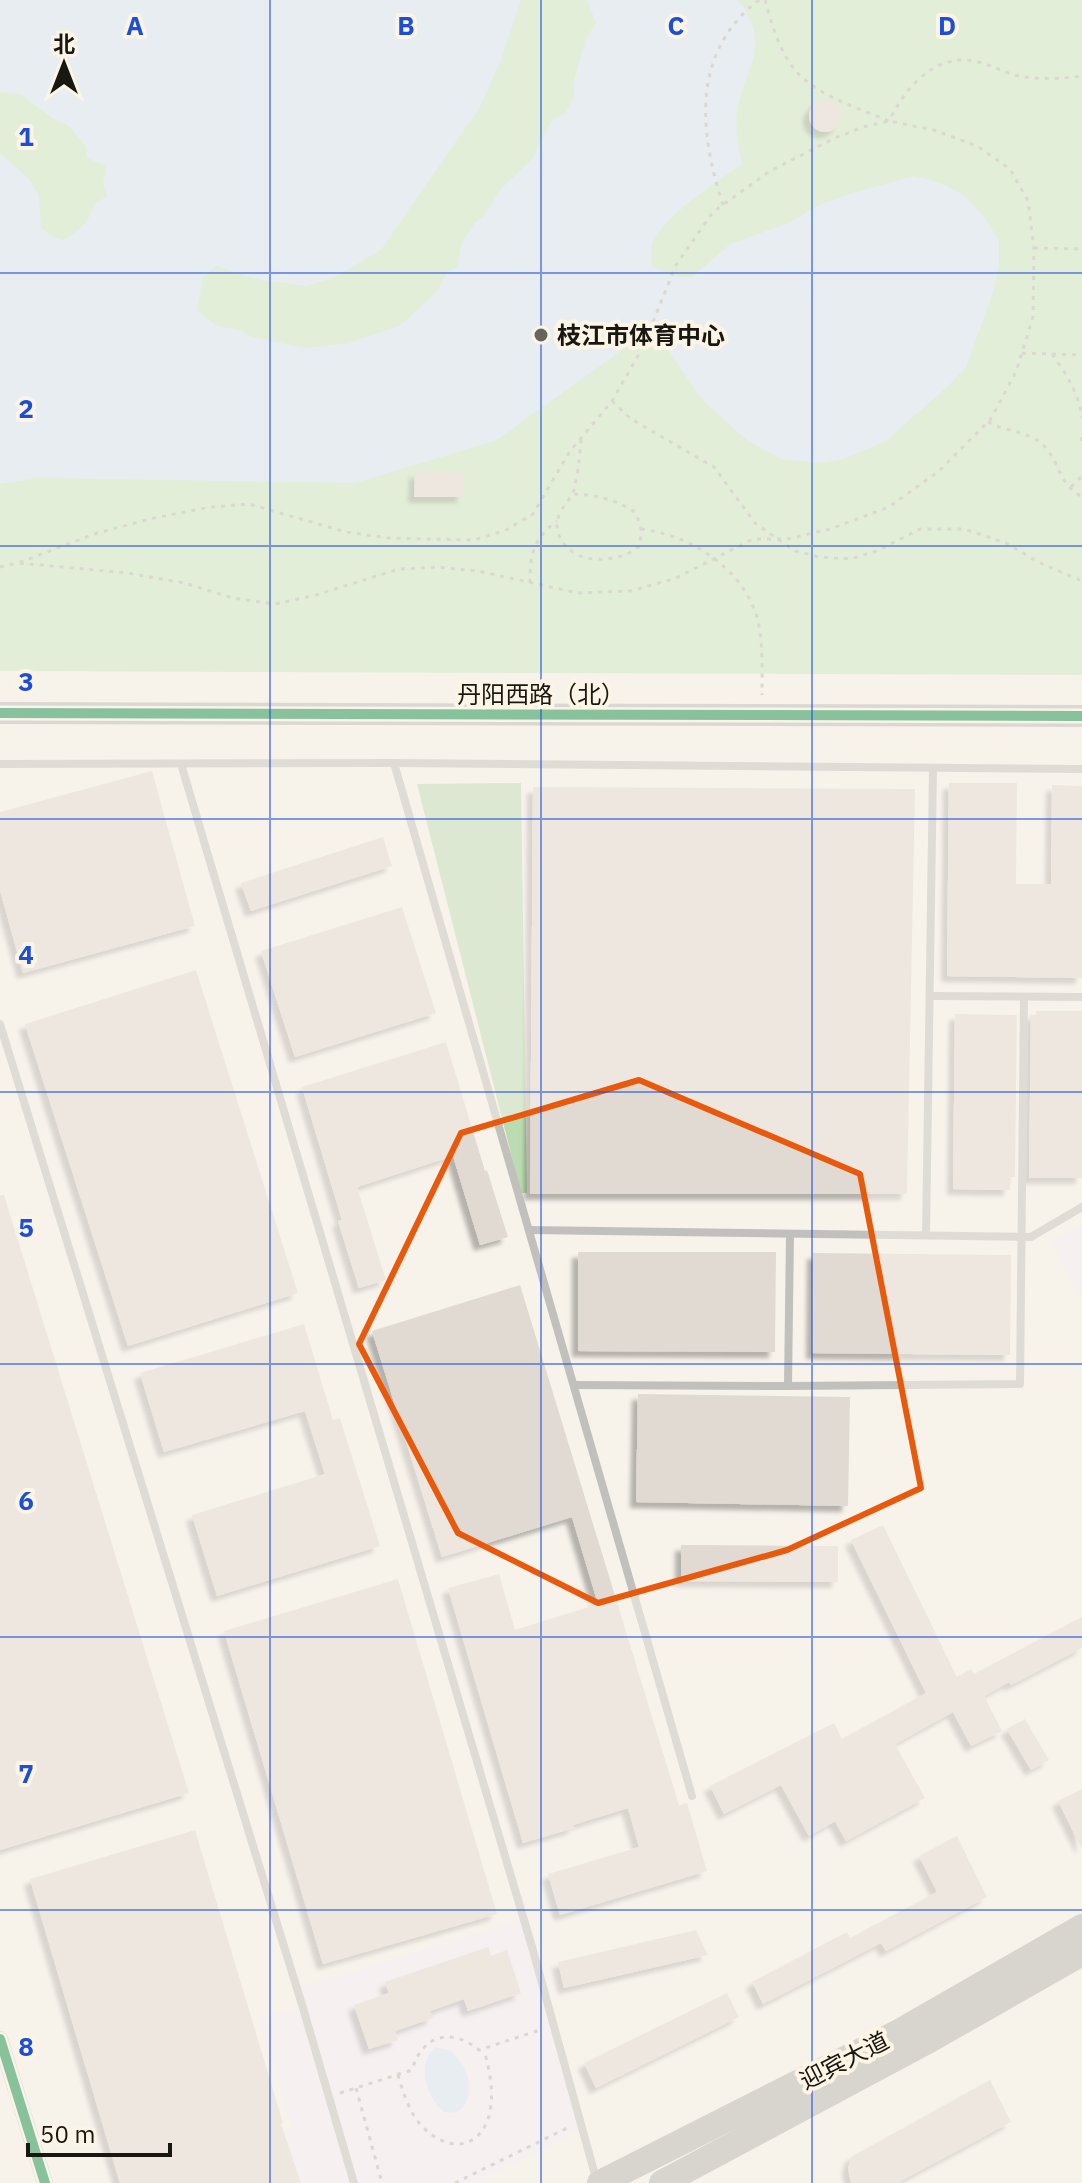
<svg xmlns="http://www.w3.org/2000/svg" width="1082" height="2183" viewBox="0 0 1082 2183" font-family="'IBM Plex Sans','Noto Sans SC',sans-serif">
	<defs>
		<filter id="shadow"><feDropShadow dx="-6" dy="6" stdDeviation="2" flood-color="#0004"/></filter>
	</defs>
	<rect width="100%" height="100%" fill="#f7f3eb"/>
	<g fill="#f3edf5">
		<polygon points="1082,1225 1082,1301 1051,1241"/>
		<polygon points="523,1919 582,2129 473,2183 148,2183 292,2129 259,2019 303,2008 297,1988"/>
	</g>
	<polygon fill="#cae8c1" points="0,0 1082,0 1082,675 0,671"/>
	<polygon fill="#bbdcb1" points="521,783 527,1193 521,1193 417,784"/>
	<g fill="#d3e6f6">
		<path d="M0 0H521L500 62 480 107 381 250 333 278 306 286 260 280 216 266 203 277 197 311 217 326 240 330 251 337 306 348 349 343 399 326 435 294 448 271 457 268 461 244 474 224 484 216 500 190 533 158 551 121 565 113 574 96V81L585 40 596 23 587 0H738C775 47 743 67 737 113 735 130 739 148 742 164 718 181 665 215 653 242 650 248 652 259 652 266L670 276 692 277 730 244 789 223 817 206 849 194 914 176 940 183 964 195 986 219 999 241V266L992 296 966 367 947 387 886 441 844 459 822 463 781 459 747 440 702 400 663 342 651 337 639 338 495 441 355 483 37 478 0 484V153L29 179 39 195 41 228 51 236 63 240C77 233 90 221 94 205L107 196 103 184 106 166 87 158 86 147 70 127 51 117 22 95 0 92Z"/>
		<path d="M435 2047 451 2051C457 2057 463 2064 466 2072 472 2090 468 2118 444 2112 427 2098 415 2065 435 2047Z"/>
	</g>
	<g fill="#e1dad2" filter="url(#shadow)">
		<circle cx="825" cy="116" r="16"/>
		<polygon points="415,472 463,473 463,497 414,497"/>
		<polygon points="152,771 195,926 23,973 0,890 0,812"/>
		<polygon points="949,783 1017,783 1016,884 1051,884 1052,785 1082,786 1082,978 947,976"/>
		<polygon points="533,787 915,789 907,1194 530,1194"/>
		<polygon points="383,837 392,866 251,911 241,883"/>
		<polygon points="402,907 436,1013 295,1057 261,951"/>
		<polygon points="196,970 298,1293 128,1346 25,1024"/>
		<polygon points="1036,1011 1082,1011 1082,1178 1029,1178 1031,1015 1036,1015"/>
		<polygon points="955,1014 1017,1015 1015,1177 1010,1177 1010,1190 953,1189"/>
		<polygon points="446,1042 485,1171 487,1170 508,1237 480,1245 453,1156 357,1187 386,1280 359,1288 338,1221 342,1220 302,1087"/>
		<polygon points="0,1195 4,1195 189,1793 0,1850"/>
		<polygon points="578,1252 776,1252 775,1352 578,1351"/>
		<polygon points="813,1253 1011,1255 1010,1355 812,1353"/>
		<polygon points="520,1285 679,1805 687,1803 707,1871 560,1915 548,1874 639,1847 628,1808 573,1825 574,1828 523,1843 448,1588 499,1574 515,1630 598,1604 572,1517 442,1557 372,1331"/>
		<polygon points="304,1324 333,1420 340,1418 380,1546 217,1596 192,1515 325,1474 305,1411 164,1452 140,1373"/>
		<polygon points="638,1394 850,1397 848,1506 636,1502"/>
		<polygon points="883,1525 957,1677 971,1669 974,1674 1082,1617 1082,1648 1011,1685 1009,1682 984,1696 1002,1731 971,1746 953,1712 895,1744 925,1798 846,1841 835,1821 809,1836 781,1785 724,1814 710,1786 834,1723 842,1739 926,1693 851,1540"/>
		<polygon points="681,1545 838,1546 838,1582 681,1581"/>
		<polygon points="398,1579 497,1914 323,1964 224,1631"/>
		<polygon points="1025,1719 1049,1760 1031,1770 1007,1729"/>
		<polygon points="1082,1789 1082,1849 1058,1801"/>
		<polygon points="195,1830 283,2123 281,2124 301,2183 120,2183 30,1879"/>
		<polygon points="957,1836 987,1897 886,1951 881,1943 763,2004 752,1982 847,1932 850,1938 937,1892 919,1856"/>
		<polygon points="696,1930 708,1955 564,1988 558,1962"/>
		<polygon points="488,1947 491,1956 507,1950 521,1993 468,2011 464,1999 430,2011 433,2018 395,2031 398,2040 369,2049 354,2005 389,1993 385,1982"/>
		<polygon points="727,1993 739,2017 596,2088 584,2063"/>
		<polygon points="990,2080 1011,2122 897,2183 851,2183 848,2168 851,2157"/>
	</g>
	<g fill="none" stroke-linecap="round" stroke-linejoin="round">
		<g stroke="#b9b8b4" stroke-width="3" stroke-dasharray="4 6" stroke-linecap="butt">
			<path d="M765 0C771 23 779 50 795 70 817 96 858 108 889 121 905 89 933 54 973 61 987 63 1001 71 1014 75 1037 80 1059 79 1082 76"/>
			<path d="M723 205C699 131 691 52 759 0"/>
			<polyline points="1034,248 1082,249"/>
			<polyline points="1022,353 1082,355"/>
			<path d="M1052 354C1066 374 1079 393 1082 418"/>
			<polyline points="612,401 631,419 714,467 755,523 795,551 819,557 850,559 877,551 920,529 964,529 1006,543 1038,562 1082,581"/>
			<path d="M988 422C1006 432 1031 431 1045 447 1061 465 1058 483 1082 497"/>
			<polyline points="1082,437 1082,444"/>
			<polyline points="1071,487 1082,476"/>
			<path d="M574 494C597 495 617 500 636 513L641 529 640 546C626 557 611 560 593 559 569 557 548 534 561 511 565 503 572 497 574 490 578 474 580 456 581 439"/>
			<path d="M641 529C692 535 749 572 759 626 763 649 762 673 762 695"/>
			<polyline points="0,567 18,563 97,533 154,518 211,507 249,504 346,532 389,538 474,540 506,530 533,514 570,451 612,401 642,349 676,265 713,212 770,171 835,138 863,127 889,121 934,130 977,146 1010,169 1028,201 1034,248 1033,317 1016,372 990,420 939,471 889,507 830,529 787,539 753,539 676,578 631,591 578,593 478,571 438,567 399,569 316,595 275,604 233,598 184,583 128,573 18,563"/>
			<path d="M530 583C530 554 533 539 557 521"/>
			<path d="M398 2075C403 2092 409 2112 421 2125 449 2156 486 2149 491 2105 493 2087 489 2068 484 2050"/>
			<polyline points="356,2088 382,2183"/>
			<path d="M340 2093 412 2070C422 2035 451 2027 479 2050L540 2030"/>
			<polyline points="455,2183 567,2128"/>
		</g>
		<g stroke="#c2c0bd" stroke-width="8">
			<polyline points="394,763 692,1796"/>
			<polyline points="0,764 394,763 1082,769"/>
			<polyline points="181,764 532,1947 597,2182"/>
			<polyline points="931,996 1082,997"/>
			<polyline points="0,1024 303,2008 354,2183"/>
			<polyline points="529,1230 1031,1237 1082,1207"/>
			<polyline points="926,1235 933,768"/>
			<polyline points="574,1385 788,1386 790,1234"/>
			<polyline points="788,1386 1020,1384 1024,997"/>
		</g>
		<polyline stroke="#c2c0bd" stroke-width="16" points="0,2039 45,2183"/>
		<polyline stroke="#b8b6b3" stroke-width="22" points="0,713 1082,716"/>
		<g stroke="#b1afab" stroke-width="26">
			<polyline points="600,2183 899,2032 1082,1927"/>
			<polyline points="662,2183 931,2039 1082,1953"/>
		</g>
		<g stroke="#fcf5e6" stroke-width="15">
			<g id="cycleway">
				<polyline points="0,713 1082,716"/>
				<polyline points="0,2039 45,2183"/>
			</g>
		</g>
		<use href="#cycleway" stroke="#00873e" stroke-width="10"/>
	</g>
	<path d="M0 0H1082V2183H0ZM639 1080 860 1174 921 1488 787 1550 598 1603 458 1533 359 1344 461 1133Z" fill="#f7f3eb" fill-opacity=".55" fill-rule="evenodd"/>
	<path fill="none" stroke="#e8590c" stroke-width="6" stroke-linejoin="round" d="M639 1080 860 1174 921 1488 787 1550 598 1603 458 1533 359 1344 461 1133Z"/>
	<path fill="none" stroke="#1d4ed8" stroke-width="2" stroke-opacity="0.55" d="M270 0V2183M541 0V2183M812 0V2183M0 273H1082M0 546H1082M0 819H1082M0 1092H1082M0 1364H1082M0 1637H1082M0 1910H1082"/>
	<circle fill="#67645e" stroke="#fcf5e6" stroke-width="3" cx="541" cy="335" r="8"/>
	<g text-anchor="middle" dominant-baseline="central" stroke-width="8" stroke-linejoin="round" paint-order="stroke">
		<g font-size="24" font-weight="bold" fill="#191712" stroke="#fcf5e6" text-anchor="start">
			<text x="557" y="335">枝江市体育中心</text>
		</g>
		<g font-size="24" fill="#191712" stroke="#fcf5e6">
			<text x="541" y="694">丹阳西路（北）</text>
			<text transform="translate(844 2060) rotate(-27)">迎宾大道</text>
		</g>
	</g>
	<g font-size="26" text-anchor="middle" font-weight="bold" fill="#1d4ed8" stroke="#fcf5e6" stroke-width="8" stroke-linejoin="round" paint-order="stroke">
		<text x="135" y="35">A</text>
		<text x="406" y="35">B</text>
		<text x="676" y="35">C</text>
		<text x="947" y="35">D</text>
		<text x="26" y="146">1</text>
		<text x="26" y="418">2</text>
		<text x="26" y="691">3</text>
		<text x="26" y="964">4</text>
		<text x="26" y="1237">5</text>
		<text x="26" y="1510">6</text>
		<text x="26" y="1783">7</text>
		<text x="26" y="2056">8</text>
	</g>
	<g transform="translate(64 64)" stroke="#fcf5e6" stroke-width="6" paint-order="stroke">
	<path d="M0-6L14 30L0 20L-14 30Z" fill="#191712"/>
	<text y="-12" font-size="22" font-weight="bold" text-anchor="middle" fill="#191712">北</text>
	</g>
	<path d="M28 2143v12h142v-12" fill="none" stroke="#191712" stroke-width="4"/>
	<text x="40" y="2143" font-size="24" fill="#191712" stroke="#fcf5e6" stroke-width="6" paint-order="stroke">50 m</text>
</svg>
